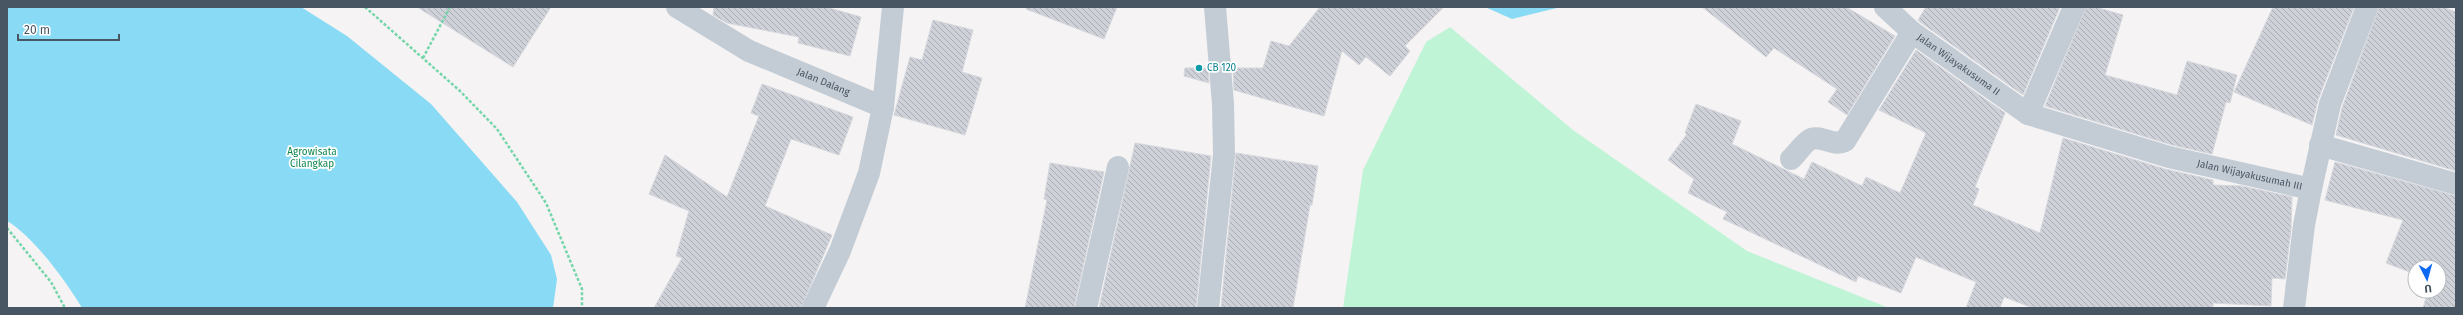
<svg xmlns="http://www.w3.org/2000/svg" width="2463" height="315" viewBox="0 0 2463 315" font-family="'Fira Sans',sans-serif">
	<defs>
		<pattern id="building-back-hatch" width="6" height="6" patternUnits="userSpaceOnUse"><rect width="6" height="6" fill="#ced1d8"/><path d="M-1 5l2 2M0 0l6 6M5-1l2 2" fill="none" stroke="#a9acb3"/></pattern>
	</defs>
	<rect width="100%" height="100%" fill="#f5f3f3"/>
	<polygon fill="#c0f4d6" points="1450,27 1573,130 1747,251 1889,308 1343,308 1363,170 1426,42"/>
	<g fill="#89daf4">
		<path d="M7 7H301L347 36 431 104 517 202 551 255 557 279 553 308H82C66 281 33 236 7 221Z"/>
		<polygon points="1485,7 1561,7 1512,19"/>
	</g>
	<g fill="url(#building-back-hatch)" stroke="#d6d8de">
		<polygon points="417,7 551,7 513,67"/>
		<polygon points="714,7 826,7 861,17 850,56 798,43 799,37 727,23 713,15"/>
		<polygon points="1026,7 1117,7 1104,39 1026,9"/>
		<polygon points="1320,7 1444,7 1405,46 1410,51 1390,76 1366,57 1359,65 1342,51 1324,116 1234,90 1233,68 1263,68 1271,41 1289,46"/>
		<polygon points="1702,7 1846,7 1895,36 1847,115 1828,102 1837,89 1774,48 1766,57"/>
		<polygon points="1926,7 2060,7 2023,95 1920,22 1918,20"/>
		<polygon points="2086,7 2095,7 2123,15 2105,75 2177,95 2187,61 2237,75 2230,103 2226,102 2212,154 2172,145 2045,106"/>
		<polygon points="2273,7 2354,7 2318,100 2312,125 2234,92"/>
		<polygon points="2379,7 2443,7 2456,12 2456,171 2336,135 2342,108"/>
		<polygon points="933,20 973,30 962,72 982,78 965,135 894,115 910,57 922,60"/>
		<polygon points="1916,50 2005,113 1975,187 1979,189 1973,205 2040,233 2063,138 2165,169 2213,180 2213,185 2242,186 2292,197 2291,230 2285,279 2272,278 2271,306 2213,303 2213,308 2033,308 2004,297 2000,308 1966,308 1976,282 1916,257 1901,293 1858,276 1856,282 1723,219 1727,212 1688,193 1694,179 1668,160 1687,134 1685,133 1696,104 1741,121 1732,144 1804,179 1812,162 1862,186 1866,177 1900,193 1926,133 1879,110"/>
		<polygon points="1185,68 1208,68 1209,83 1184,76"/>
		<polygon points="762,84 853,117 839,155 791,139 765,206 832,235 801,308 654,308 682,258 676,256 689,211 649,194 665,155 727,197 759,116 751,113"/>
		<polygon points="1135,143 1211,156 1196,308 1099,308"/>
		<polygon points="1236,153 1318,166 1312,205 1310,205 1293,308 1221,308"/>
		<polygon points="2335,162 2456,196 2456,308 2423,308 2428,291 2439,291 2439,267 2415,267 2415,274 2386,263 2403,220 2325,200"/>
		<polygon points="1050,163 1104,172 1074,308 1025,308 1047,200 1044,199"/>
	</g>
	<g fill="none" stroke-linecap="round" stroke-linejoin="round">
		<g stroke="#74d6a9" stroke-width="2.5" stroke-dasharray="3 2" stroke-linecap="butt">
			<polyline points="365,7 460,91 497,129 546,203 582,289 582,308"/>
			<polyline points="423,58 450,7"/>
			<polyline points="7,228 51,282 65,308"/>
		</g>
		<g stroke="#c3ccd5" stroke-width="22">
			<path id="s1" d="M677 7 749 51 883 107 893 7"/>
			<polyline points="1885,7 1912,32"/>
			<path id="s2" d="M2028 114 2169 157 2311 189 2330 104 2367 7"/>
			<polyline points="2320,145 2456,184"/>
			<path id="s3" d="M1791 159C1797 154 1804 142 1811 139 1823 135 1832 147 1845 141L1912 32 2028 114 2074 7"/>
			<polyline points="813,308 840,251 869,173 883,107"/>
			<polyline points="1086,308 1118,167"/>
			<polyline points="1208,308 1224,155 1223,104 1215,7"/>
			<polyline points="2294,308 2304,225 2311,189"/>
		</g>
	</g>
	<circle fill="#0f9aa8" stroke="#fff" stroke-width="1.5" cx="1199" cy="68" r="4"/>
	<g text-anchor="middle" dominant-baseline="central" stroke-width="3.5" stroke-linejoin="round" paint-order="stroke">
		<g font-size="10" fill="#485562" stroke="#fff">
			<text stroke="none"><textPath href="#s3" startOffset="248">Jalan Wijayakusuma II</textPath></text>
			<text stroke="none"><textPath href="#s1" startOffset="165">Jalan Dalang</textPath></text>
			<text stroke="none"><textPath href="#s2" startOffset="230">Jalan Wijayakusumah III</textPath></text>
		</g>
		<g font-size="10" fill="#0d838f" stroke="#fff" text-anchor="start">
			<text x="1207" y="68">CB 120</text>
		</g>
		<g font-size="10" fill="#10874f" stroke="#fff">
			<text x="312" y="152">Agrowisata<tspan x="312" dy="12">Cilangkap</tspan></text>
		</g>
	</g>
	<rect width="2463" height="315" fill="none" stroke="#485562" stroke-width="16"/>
	<g transform="translate(2427 279) rotate(174)"><circle r="19" fill="#ffffff" stroke="#b6bbc0"/>
	<path d="M0-3L7 15L0 10L-7 15Z" fill="#0c6af6"/>
	<text y="-6" font-size="11" font-weight="bold" text-anchor="middle" fill="#485562">U</text>
	</g>
	<path d="M18 34v6h101v-6" fill="none" stroke="#485562" stroke-width="2"/>
	<text x="24" y="34" font-size="12" fill="#485562" stroke="#ffffff" stroke-width="3" paint-order="stroke">20 m</text>
</svg>
